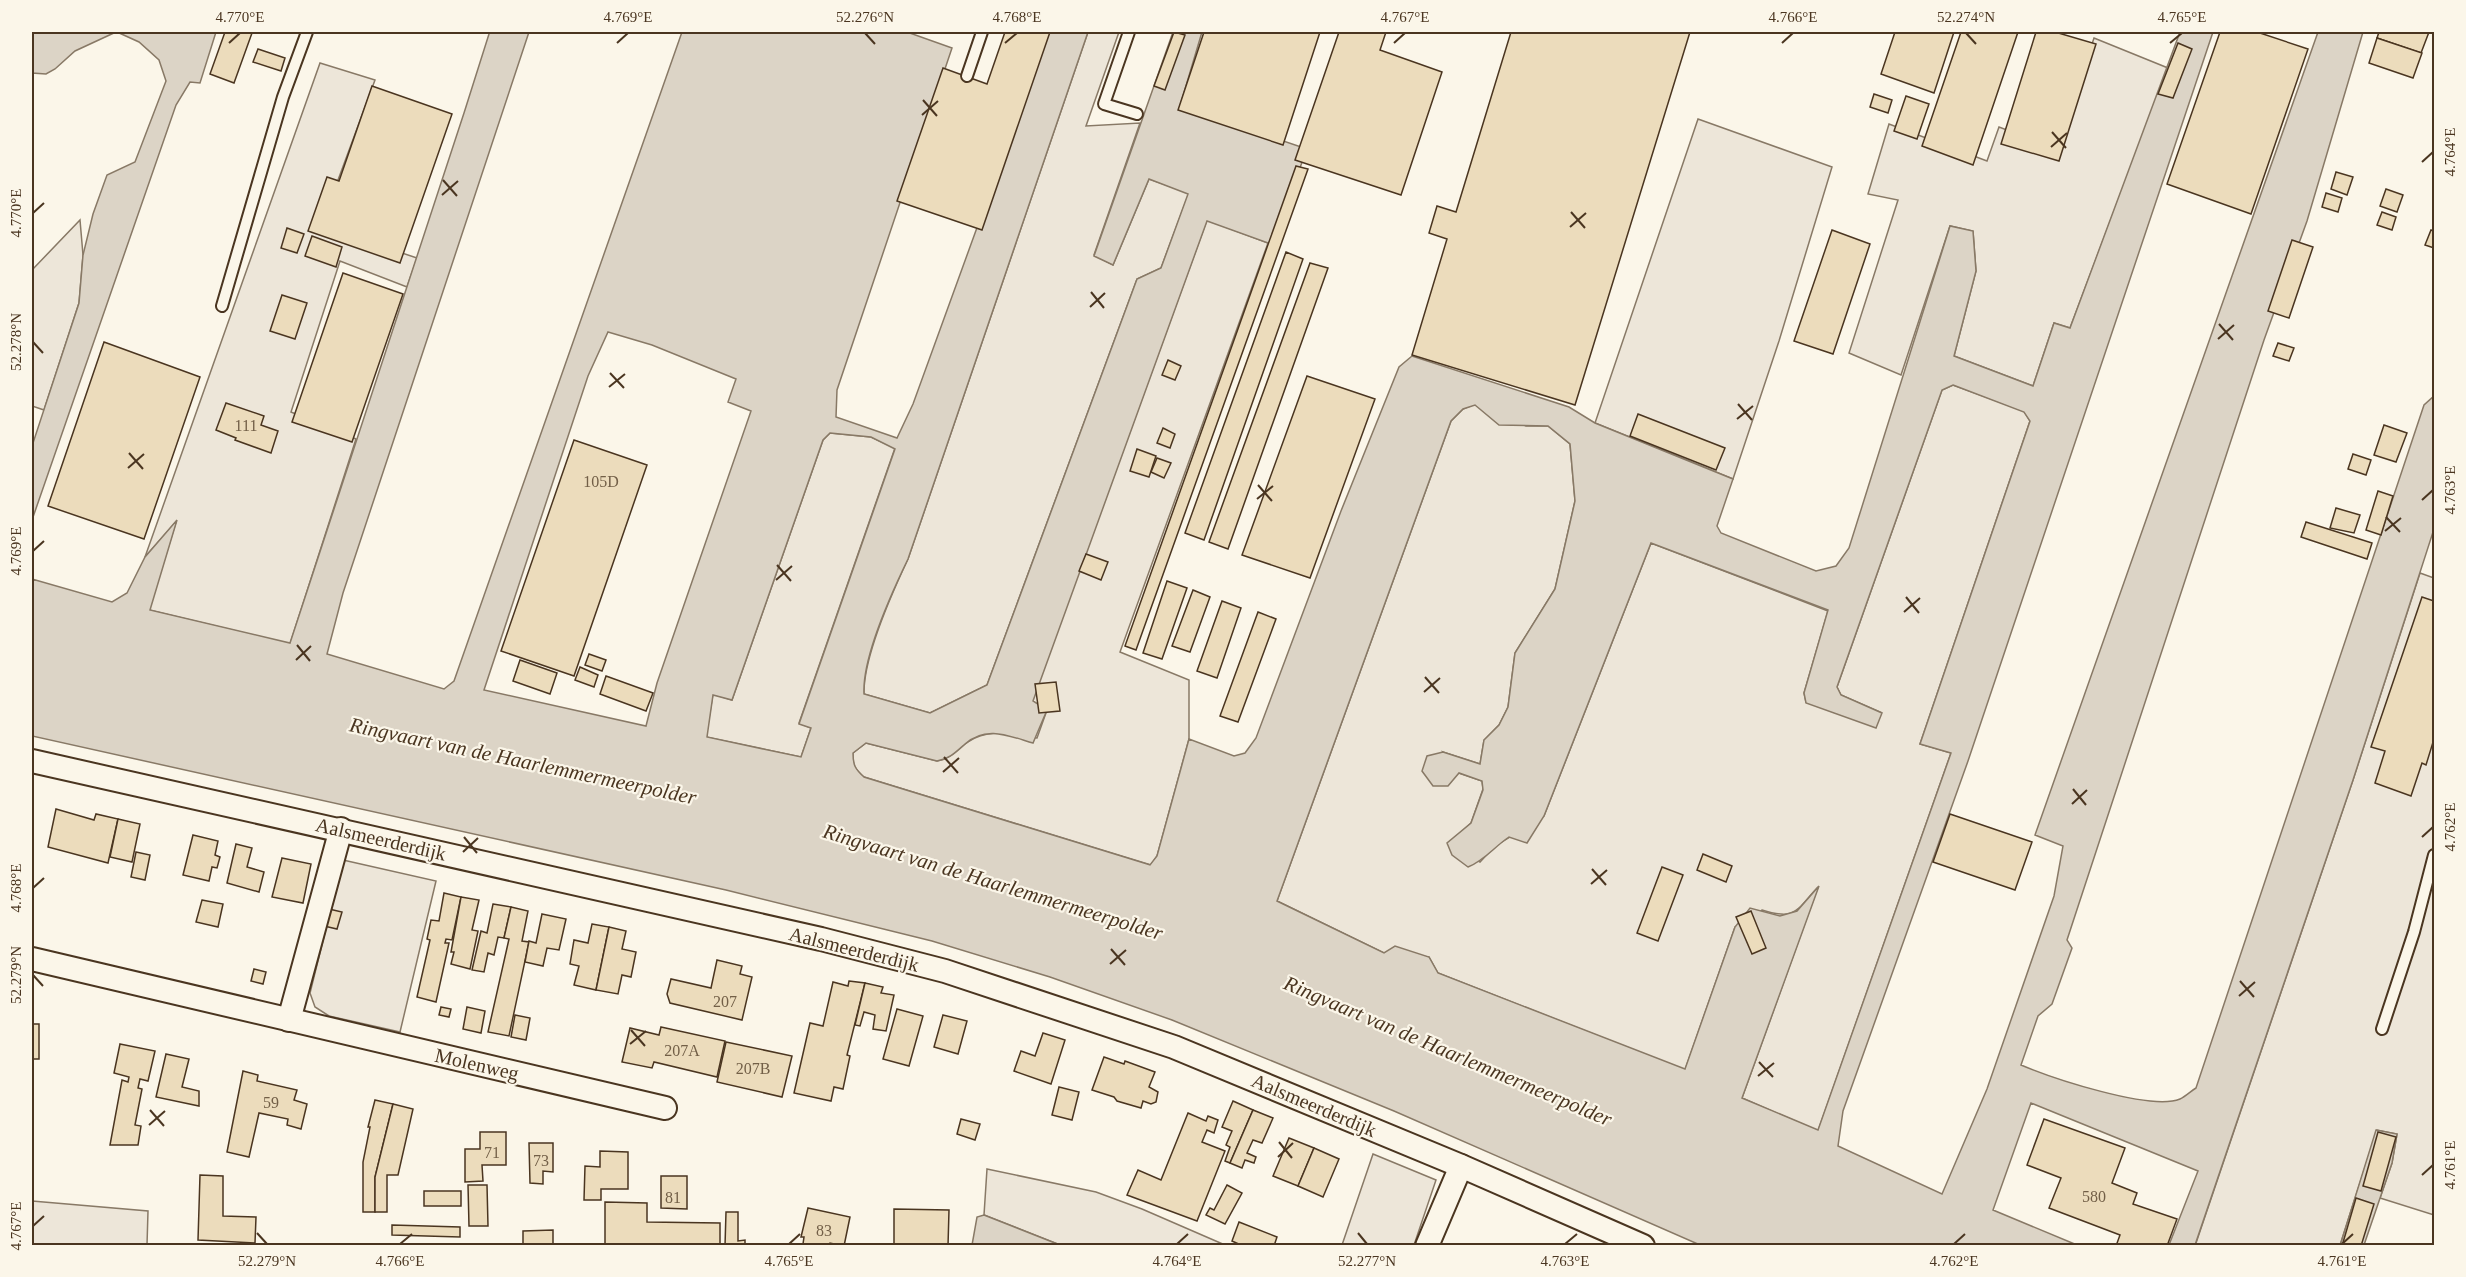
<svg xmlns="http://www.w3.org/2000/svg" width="2466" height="1277" viewBox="0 0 2466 1277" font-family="'Times New Roman',serif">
	<rect width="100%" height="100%" fill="#fbf6e9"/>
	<g fill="#ede6d9" stroke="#887966" stroke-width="1.5">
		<path d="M1088 32H1119L1086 126 1140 123 1094 255 1113 265 1149 179 1189 193 1161 268 1137 279 987 685 930 713 864 694C863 657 892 593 908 559Z"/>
		<polygon points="2094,38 2168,68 2070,328 2054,323 2033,386 1954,356 1976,271 1973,231 1950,226 1901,375 1849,353 1898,200 1868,194 1889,124 1987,161 1999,127 2057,149"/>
		<polygon points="320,63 375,80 321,226 417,258 407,287 340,261 291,412 356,439 290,644 149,610 176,522 145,557"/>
		<polygon points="1698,119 1832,167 1779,341 1733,479 1595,423"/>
		<polygon points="80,220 83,255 79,303 44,410 32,406 32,270"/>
		<path d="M1207 220 1268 243 1120 652 1189 680V739L1157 856 1151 865 864 777C855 769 852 765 853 753L866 743 937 761C951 759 956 750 968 742 989 727 1013 735 1037 738L1047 710 1032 701Z"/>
		<path d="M1953 385 2024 411 2030 421 1920 744 1951 753 1818 1131 1742 1098 1818 887C1796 910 1797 921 1762 910L1735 927 1685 1070 1438 973 1429 957 1384 953 1277 901 1451 421 1463 409 1475 404 1526 426H1548L1570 444 1575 501 1555 589 1515 653 1508 707 1499 725 1484 740 1480 764 1443 752 1459 773 1482 781 1483 789 1471 823 1448 844 1480 862 1495 846 1544 816 1651 543 1828 611 1804 693 1806 702 1882 713 1841 695 1837 687 1942 390Z"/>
		<polygon points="830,433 871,437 895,448 799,723 811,728 801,757 706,737 713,694 732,700 823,440"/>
		<polygon points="2420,573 2434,578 2434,1215 2380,1198 2392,1163 2397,1134 2377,1130 2340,1245 2195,1246 2353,780"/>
		<polygon points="343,860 436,881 400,1032 329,1016 315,1007 310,993"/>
		<polygon points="1373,1154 1436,1180 1414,1245 1342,1245"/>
		<polygon points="987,1169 1096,1192 1142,1209 1225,1245 1060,1245 984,1215"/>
		<polygon points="32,1201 148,1211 147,1245 32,1245"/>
	</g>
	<g fill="#dcd4c6" stroke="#887966" stroke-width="1.5" fill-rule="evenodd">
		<polygon points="32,32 116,32 75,51 55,69 46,74 32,73"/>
		<polygon points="117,32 216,32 200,83 190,82 176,105 32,520 32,446 79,303 83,255 93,214 107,175 135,162 166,81 159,60 139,42"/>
		<path d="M487 32H529L343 593 327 654 444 689 454 681 682 32H907L952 48 837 390 836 417 897 438 913 404 1048 32H1088L908 559C892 592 862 658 864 694L930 713 987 685 1137 279 1161 268 1188 194 1149 179 1113 265 1094 256 1173 32H1202L1180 106 1307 149 1273 240 1268 243 1207 221 1033 701 1047 710 1033 743C1009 736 986 725 965 744 955 753 949 759 937 761L866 743 853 753C853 765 855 769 864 777L1150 865 1157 856 1189 739 1234 756 1245 753 1256 738 1341 511 1399 367 1412 356 1569 407 1595 423 1733 479 1717 526 1721 533 1816 571 1836 566 1849 548 1950 226 1973 231 1976 271 1954 356 2033 386 2054 323 2070 328 2180 32H2213L1968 761 1843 1111 1838 1146 1942 1194 1987 1089 2054 896 2063 846 2035 835 2318 32H2363L2307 221 2264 340 2067 940 2072 948 2052 1004 2038 1016 2021 1065C2052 1078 2150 1111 2180 1099 2185 1097 2191 1091 2196 1088L2424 405 2434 396V529L2353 780 2195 1245H2169L2198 1171 2031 1103 1993 1210 2077 1245H1700L1394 1111 1172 1020 1050 977 932 941 726 890 32 736V579L112 602 127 593 145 557 177 520 150 610 290 643 464 113 489 34ZM608 332 652 345 736 379 728 402 751 411 657 683 646 726 484 690 588 376ZM1953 385 2024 412 2030 421 1920 744 1951 753 1818 1130 1742 1098 1819 886 1797 911 1780 916 1750 908 1735 927 1685 1069 1438 973 1429 957 1395 946 1384 953 1277 901 1451 421 1463 409 1475 405 1499 425 1548 426 1570 444 1575 501 1555 589 1515 653 1508 707 1499 725 1484 740 1480 764 1443 752 1427 756 1422 771 1433 786H1448L1459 773 1482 781 1483 790 1471 823 1447 843 1452 855 1468 867C1484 861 1494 847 1509 837L1527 843 1544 816 1651 543 1828 610 1804 693 1806 703 1876 728 1882 713 1841 695 1837 687 1942 390ZM830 433 871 437 895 449 799 724 811 728 801 757 707 737 713 695 732 700 823 440Z"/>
		<polygon points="2376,1130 2397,1134 2392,1163 2364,1245 2340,1246"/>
		<polygon points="984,1215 1060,1245 972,1245 977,1217"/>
	</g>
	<g fill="#ecdcbc" stroke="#4a3520" stroke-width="1.5">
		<polygon points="225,32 252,33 234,83 210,74"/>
		<polygon points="1005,32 1050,32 982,230 897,201 943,68 987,84"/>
		<polygon points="1174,32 1185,35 1165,90 1154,86"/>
		<polygon points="1204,32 1320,32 1283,145 1178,110"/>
		<polygon points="1339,32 1386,32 1380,50 1442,72 1401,195 1295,160"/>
		<polygon points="1511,32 1690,32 1575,405 1412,355 1447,239 1429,233 1437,206 1456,212"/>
		<polygon points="1895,32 1954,32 1934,93 1881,74"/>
		<polygon points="1961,32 2018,32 1973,165 1922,146"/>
		<polygon points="2036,32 2055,32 2096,44 2059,161 2001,144"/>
		<polygon points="2220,32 2257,32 2308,49 2251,214 2167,184"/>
		<polygon points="2379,32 2429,32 2421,53 2377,38"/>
		<polygon points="2377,38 2422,53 2413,78 2369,63"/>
		<polygon points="2178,43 2192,49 2173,98 2158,94"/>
		<polygon points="258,49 285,58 281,71 253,62"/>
		<polygon points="372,86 452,114 400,263 308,231 327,177 339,181"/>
		<polygon points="1874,94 1892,100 1888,113 1870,107"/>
		<polygon points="1906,96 1929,104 1917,139 1894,131"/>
		<polygon points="1296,166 1308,169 1136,650 1125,646"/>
		<polygon points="2336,172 2353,177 2347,195 2331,189"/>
		<polygon points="2386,189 2403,195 2397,212 2380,206"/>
		<polygon points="2326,193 2342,198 2338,212 2322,207"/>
		<polygon points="2382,212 2396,217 2392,230 2377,225"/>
		<polygon points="287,228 304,234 297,253 281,248"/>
		<polygon points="1832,230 1870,244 1833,354 1794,341"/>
		<polygon points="2431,230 2434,231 2434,248 2425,245"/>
		<polygon points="312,236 342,247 336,267 305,256"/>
		<polygon points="2292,240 2313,247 2289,318 2268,311"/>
		<polygon points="1286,252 1303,259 1204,540 1185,533"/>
		<polygon points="1310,263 1328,268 1228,549 1209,542"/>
		<polygon points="343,273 403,294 352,442 292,422"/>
		<polygon points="282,295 307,303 295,339 270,331"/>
		<polygon points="104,342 200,377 144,539 48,506"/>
		<polygon points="2278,343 2294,348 2289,361 2273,356"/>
		<polygon points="1168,360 1181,366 1175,380 1162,375"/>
		<polygon points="1307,376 1375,399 1310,578 1242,555"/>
		<polygon points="226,403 264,416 261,425 278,431 271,453 235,440 236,438 216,430"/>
		<polygon points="1638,414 1725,448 1716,470 1630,436"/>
		<polygon points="2384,425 2407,433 2396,462 2374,455"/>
		<polygon points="1163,428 1175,434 1170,448 1157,443"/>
		<polygon points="574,440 647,465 574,676 501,651"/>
		<polygon points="1137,449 1156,456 1149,477 1130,471"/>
		<polygon points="2353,454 2371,460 2366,475 2348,469"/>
		<polygon points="1157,458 1171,463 1164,478 1151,472"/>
		<polygon points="2378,491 2393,496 2381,535 2366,530"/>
		<polygon points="2336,508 2360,515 2354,533 2330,528"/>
		<polygon points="2306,522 2372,543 2367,559 2301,537"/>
		<polygon points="1086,554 1108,562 1101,580 1079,571"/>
		<polygon points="1167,581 1187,588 1162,659 1143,653"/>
		<polygon points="1193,590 1210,597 1190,652 1172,646"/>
		<polygon points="2422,597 2434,601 2434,739 2426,765 2422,763 2411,796 2375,783 2385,751 2371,747"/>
		<polygon points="1222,601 1241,608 1217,678 1197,671"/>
		<polygon points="1258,612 1276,619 1238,722 1220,716"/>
		<polygon points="589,654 606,660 602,671 585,665"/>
		<polygon points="520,660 557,673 550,694 513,681"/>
		<polygon points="580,667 598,675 594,687 575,680"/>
		<polygon points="606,676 653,693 646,711 600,694"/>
		<polygon points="1056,682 1060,711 1039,713 1035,684"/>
		<polygon points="56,809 94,820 96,814 118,819 108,863 48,847"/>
		<polygon points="1950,814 2032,842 2015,890 1933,862"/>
		<polygon points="118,819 140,824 132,862 110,857"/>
		<polygon points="193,835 218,841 215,855 220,857 217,868 212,867 209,881 183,875"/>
		<polygon points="236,844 252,848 247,867 264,872 259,892 227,883"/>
		<polygon points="136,852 150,855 145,880 131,877"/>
		<polygon points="1703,854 1732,866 1726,882 1697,870"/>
		<polygon points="282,858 311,864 303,903 272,897"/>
		<polygon points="1662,867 1683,875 1658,941 1637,933"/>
		<polygon points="444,893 461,897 452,940 446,939 445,943 449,943 436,1002 417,997 430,940 427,939 431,920 439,921"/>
		<polygon points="461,897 479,900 472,930 478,931 470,969 451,964 454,952 451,952"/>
		<polygon points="202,900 223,904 218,927 196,922"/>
		<polygon points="493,904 511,907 504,938 498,937 494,955 488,953 484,972 472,970 481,931 487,933"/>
		<polygon points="511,907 528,911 522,941 529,942 509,1036 488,1032 509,939 504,938"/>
		<polygon points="329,909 342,912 337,929 324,926"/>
		<polygon points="1751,911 1766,948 1752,954 1736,917"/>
		<polygon points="542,914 566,919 559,950 547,948 543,966 525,962 529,941 536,943"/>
		<polygon points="592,924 609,927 596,990 574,985 579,966 570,964 574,940 588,943"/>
		<polygon points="609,927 626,931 622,949 636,952 631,977 622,975 618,994 596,990"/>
		<polygon points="717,960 742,966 740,974 752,977 742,1020 670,1003 667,994 671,979 711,988"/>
		<polygon points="254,969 266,972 263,984 251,981"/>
		<polygon points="849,981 865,983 847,1055 850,1056 843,1089 834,1087 831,1101 794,1093 810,1023 823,1026 833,982 848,986"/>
		<polygon points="865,983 883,987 881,993 894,995 886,1031 873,1029 875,1015 864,1012 860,1026 855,1025"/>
		<polygon points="441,1007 451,1009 449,1017 439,1015"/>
		<polygon points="467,1007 485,1011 481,1033 463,1029"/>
		<polygon points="897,1009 923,1016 909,1066 883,1059"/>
		<polygon points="515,1015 530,1018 526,1040 511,1037"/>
		<polygon points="943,1015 967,1021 958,1054 934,1047"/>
		<rect x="32" y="1024" width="7" height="35"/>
		<polygon points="661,1027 725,1041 717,1077 654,1062 652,1068 622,1062 630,1028 659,1035"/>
		<polygon points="1043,1033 1065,1040 1051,1084 1014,1071 1021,1051 1035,1056"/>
		<polygon points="726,1042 792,1056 782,1097 717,1082"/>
		<polygon points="120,1044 155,1051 148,1081 140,1079 138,1088 142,1089 135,1125 141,1126 138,1145 110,1145 122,1080 128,1082 129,1077 114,1073"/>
		<polygon points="166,1054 189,1059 182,1087 199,1091 199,1106 156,1097"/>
		<polygon points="1104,1057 1124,1064 1125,1061 1155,1072 1149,1087 1158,1092 1156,1102 1151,1104 1143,1101 1141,1108 1117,1101 1114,1097 1092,1090"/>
		<polygon points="243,1071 258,1075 257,1081 297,1090 294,1100 307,1104 301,1129 287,1125 288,1119 259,1113 249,1157 227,1152"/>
		<polygon points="1059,1087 1079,1092 1072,1120 1052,1115"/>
		<polygon points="375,1100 393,1104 375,1177 375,1212 363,1212 363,1162 370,1127 368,1127"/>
		<polygon points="1233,1101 1253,1110 1230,1163 1225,1161 1230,1147 1226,1145 1232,1131 1222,1127"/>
		<polygon points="393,1104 413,1109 398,1175 387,1175 387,1212 375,1212 375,1177"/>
		<polygon points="1253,1110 1273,1118 1262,1143 1253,1140 1247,1153 1256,1157 1254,1163 1245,1160 1242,1168 1230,1163"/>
		<polygon points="1188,1113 1206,1121 1208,1116 1218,1120 1214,1133 1207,1130 1202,1142 1225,1151 1197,1221 1127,1195 1138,1170 1161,1180"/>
		<polygon points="961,1119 980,1124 975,1140 957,1134"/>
		<polygon points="2044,1119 2125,1148 2112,1183 2137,1193 2133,1204 2177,1219 2167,1246 2116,1246 2120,1235 2049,1208 2061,1178 2027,1165"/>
		<polygon points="480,1132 506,1132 506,1165 482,1165 483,1181 465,1182 465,1149 480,1149"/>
		<polygon points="2378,1132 2396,1137 2381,1191 2363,1186"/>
		<polygon points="1289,1138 1314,1148 1298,1186 1273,1176"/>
		<polygon points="529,1143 553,1143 553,1172 543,1171 543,1184 530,1183"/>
		<polygon points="1314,1148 1339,1159 1323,1197 1298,1186"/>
		<polygon points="600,1151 628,1152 628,1189 601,1189 601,1200 584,1200 585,1166 600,1167"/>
		<polygon points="200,1175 223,1176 223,1216 256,1217 255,1243 198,1240"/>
		<polygon points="661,1176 687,1176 687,1209 661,1208"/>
		<polygon points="468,1185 487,1185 488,1226 469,1226"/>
		<polygon points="1227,1185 1242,1193 1225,1224 1206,1215 1210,1208 1214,1210"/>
		<rect x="424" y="1191" width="37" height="15"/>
		<polygon points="2356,1198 2374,1204 2361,1246 2342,1246"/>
		<polygon points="605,1202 647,1203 647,1222 720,1223 720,1246 605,1246"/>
		<polygon points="808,1208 850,1217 844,1246 830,1243 829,1246 803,1244 804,1237 801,1237"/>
		<polygon points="894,1209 949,1210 948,1246 894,1246"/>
		<polygon points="726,1212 738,1212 738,1241 745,1240 745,1246 725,1246"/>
		<polygon points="1239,1222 1277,1237 1274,1246 1243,1246 1232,1241"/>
		<polygon points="392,1225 460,1227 460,1237 392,1235"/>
		<polygon points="553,1230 553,1246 523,1246 523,1231"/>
	</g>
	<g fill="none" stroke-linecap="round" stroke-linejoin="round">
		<g stroke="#4a3520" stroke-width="14">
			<g id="lane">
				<polyline points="1129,32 1104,104 1137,114"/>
				<polyline points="967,76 982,32"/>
				<polyline points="222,306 283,97 307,32"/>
				<polyline points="2382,1029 2414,932 2434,855"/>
			</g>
		</g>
		<g stroke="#4a3520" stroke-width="26">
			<g id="street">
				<polyline points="32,761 821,939 945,971 1174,1047 1461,1166 1643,1246"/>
				<polyline points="32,959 665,1108"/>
				<polyline points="289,1020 341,829"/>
				<polyline points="1427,1246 1461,1166"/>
			</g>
		</g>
		<use href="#lane" stroke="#fbf6e9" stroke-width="10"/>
		<use href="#street" stroke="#fbf6e9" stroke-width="22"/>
	</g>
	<path fill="none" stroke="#4a3520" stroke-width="2" d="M865 33 875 44M1966 33 1976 44M229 43 240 33M617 43 628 33M1005 43 1017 33M1394 43 1405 33M1782 43 1793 33M2170 43 2182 33M923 100 937 116M922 115 938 101M2052 132 2066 148M2051 147 2067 133M2422 162 2433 152M443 180 457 196M442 195 458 181M1571 212 1585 228M33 213 44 203M1570 227 1586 213M1091 292 1104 308M1090 307 1105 293M2219 324 2233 340M2218 339 2234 325M33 342 43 353M610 373 624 388M609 387 625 374M1738 404 1752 420M1737 419 1753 406M129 453 143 469M128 468 144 454M1258 485 1272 501M1257 499 1273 486M2422 500 2433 490M2386 517 2400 532M2385 531 2401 518M33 551 44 541M777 565 791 581M776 580 792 566M1906 597 1919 613M1904 612 1920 598M297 645 310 661M296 660 311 646M1425 677 1439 693M1424 692 1440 678M944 757 958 773M943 772 959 758M2073 789 2086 805M2072 804 2087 790M464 837 477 853M2422 837 2433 827M463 852 478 838M1592 869 1606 885M1591 884 1607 870M33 888 44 878M1111 949 1125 965M1110 964 1126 950M33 975 43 986M2240 981 2254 997M2239 996 2255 982M631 1030 645 1046M630 1044 646 1031M1759 1062 1773 1077M1758 1076 1774 1063M150 1110 164 1126M149 1125 165 1111M1279 1142 1292 1158M1278 1157 1293 1143M2422 1175 2433 1165M33 1226 44 1216M257 1233 267 1244M1358 1233 1367 1244M400 1244 412 1234M789 1244 800 1234M1177 1244 1188 1234M1565 1244 1577 1234M1954 1244 1965 1234M2342 1244 2353 1234"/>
	<g text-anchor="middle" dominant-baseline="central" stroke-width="4.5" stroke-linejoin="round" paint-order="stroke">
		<g font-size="16" fill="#725f47">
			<text x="246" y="425">111</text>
			<text x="601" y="481">105D</text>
			<text x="725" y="1001">207</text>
			<text x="682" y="1050">207A</text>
			<text x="753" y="1068">207B</text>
			<text x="271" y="1102">59</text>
			<text x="492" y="1152">71</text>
			<text x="541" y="1160">73</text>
			<text x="2094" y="1196">580</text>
			<text x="673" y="1197">81</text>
			<text x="824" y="1230">83</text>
		</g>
		<g font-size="20" fill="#4a3520" stroke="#fbf6e9">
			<text transform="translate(381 839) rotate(13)">Aalsmeerderdijk</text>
			<text transform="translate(854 949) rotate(14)">Aalsmeerderdijk</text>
			<text transform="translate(477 1064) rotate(13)">Molenweg</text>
			<text transform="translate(1314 1105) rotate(23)">Aalsmeerderdijk</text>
		</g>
		<g font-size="21" font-style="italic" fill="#4a3520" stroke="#fbf6e9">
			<text transform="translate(523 761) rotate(12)">Ringvaart van de Haarlemmermeerpolder</text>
			<text transform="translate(993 882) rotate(17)">Ringvaart van de Haarlemmermeerpolder</text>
			<text transform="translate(1448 1051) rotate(23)">Ringvaart van de Haarlemmermeerpolder</text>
		</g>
	</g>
	<rect width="2466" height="1277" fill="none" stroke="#fbf6e9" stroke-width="66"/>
	<rect x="33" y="33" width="2400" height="1211" fill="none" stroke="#4a3520" stroke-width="2"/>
	<g font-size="15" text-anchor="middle" fill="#4a3520">
		<text x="240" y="22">4.770°E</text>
		<text x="628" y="22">4.769°E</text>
		<text x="865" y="22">52.276°N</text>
		<text x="1017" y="22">4.768°E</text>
		<text x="1405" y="22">4.767°E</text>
		<text x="1793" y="22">4.766°E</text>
		<text x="1966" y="22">52.274°N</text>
		<text x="2182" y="22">4.765°E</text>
		<text transform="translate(2450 152) rotate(-90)" y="5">4.764°E</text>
		<text transform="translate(16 213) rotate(-90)" y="5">4.770°E</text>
		<text transform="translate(16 342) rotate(-90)" y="5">52.278°N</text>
		<text transform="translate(2450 490) rotate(-90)" y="5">4.763°E</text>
		<text transform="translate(16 551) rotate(-90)" y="5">4.769°E</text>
		<text transform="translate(2450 827) rotate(-90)" y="5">4.762°E</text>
		<text transform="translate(16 888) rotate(-90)" y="5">4.768°E</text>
		<text transform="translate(16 975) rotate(-90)" y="5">52.279°N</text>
		<text transform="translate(2450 1165) rotate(-90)" y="5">4.761°E</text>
		<text transform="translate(16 1226) rotate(-90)" y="5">4.767°E</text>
		<text x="267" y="1266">52.279°N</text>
		<text x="400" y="1266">4.766°E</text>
		<text x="789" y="1266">4.765°E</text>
		<text x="1177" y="1266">4.764°E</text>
		<text x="1367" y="1266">52.277°N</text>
		<text x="1565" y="1266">4.763°E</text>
		<text x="1954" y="1266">4.762°E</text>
		<text x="2342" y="1266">4.761°E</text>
	</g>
</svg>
